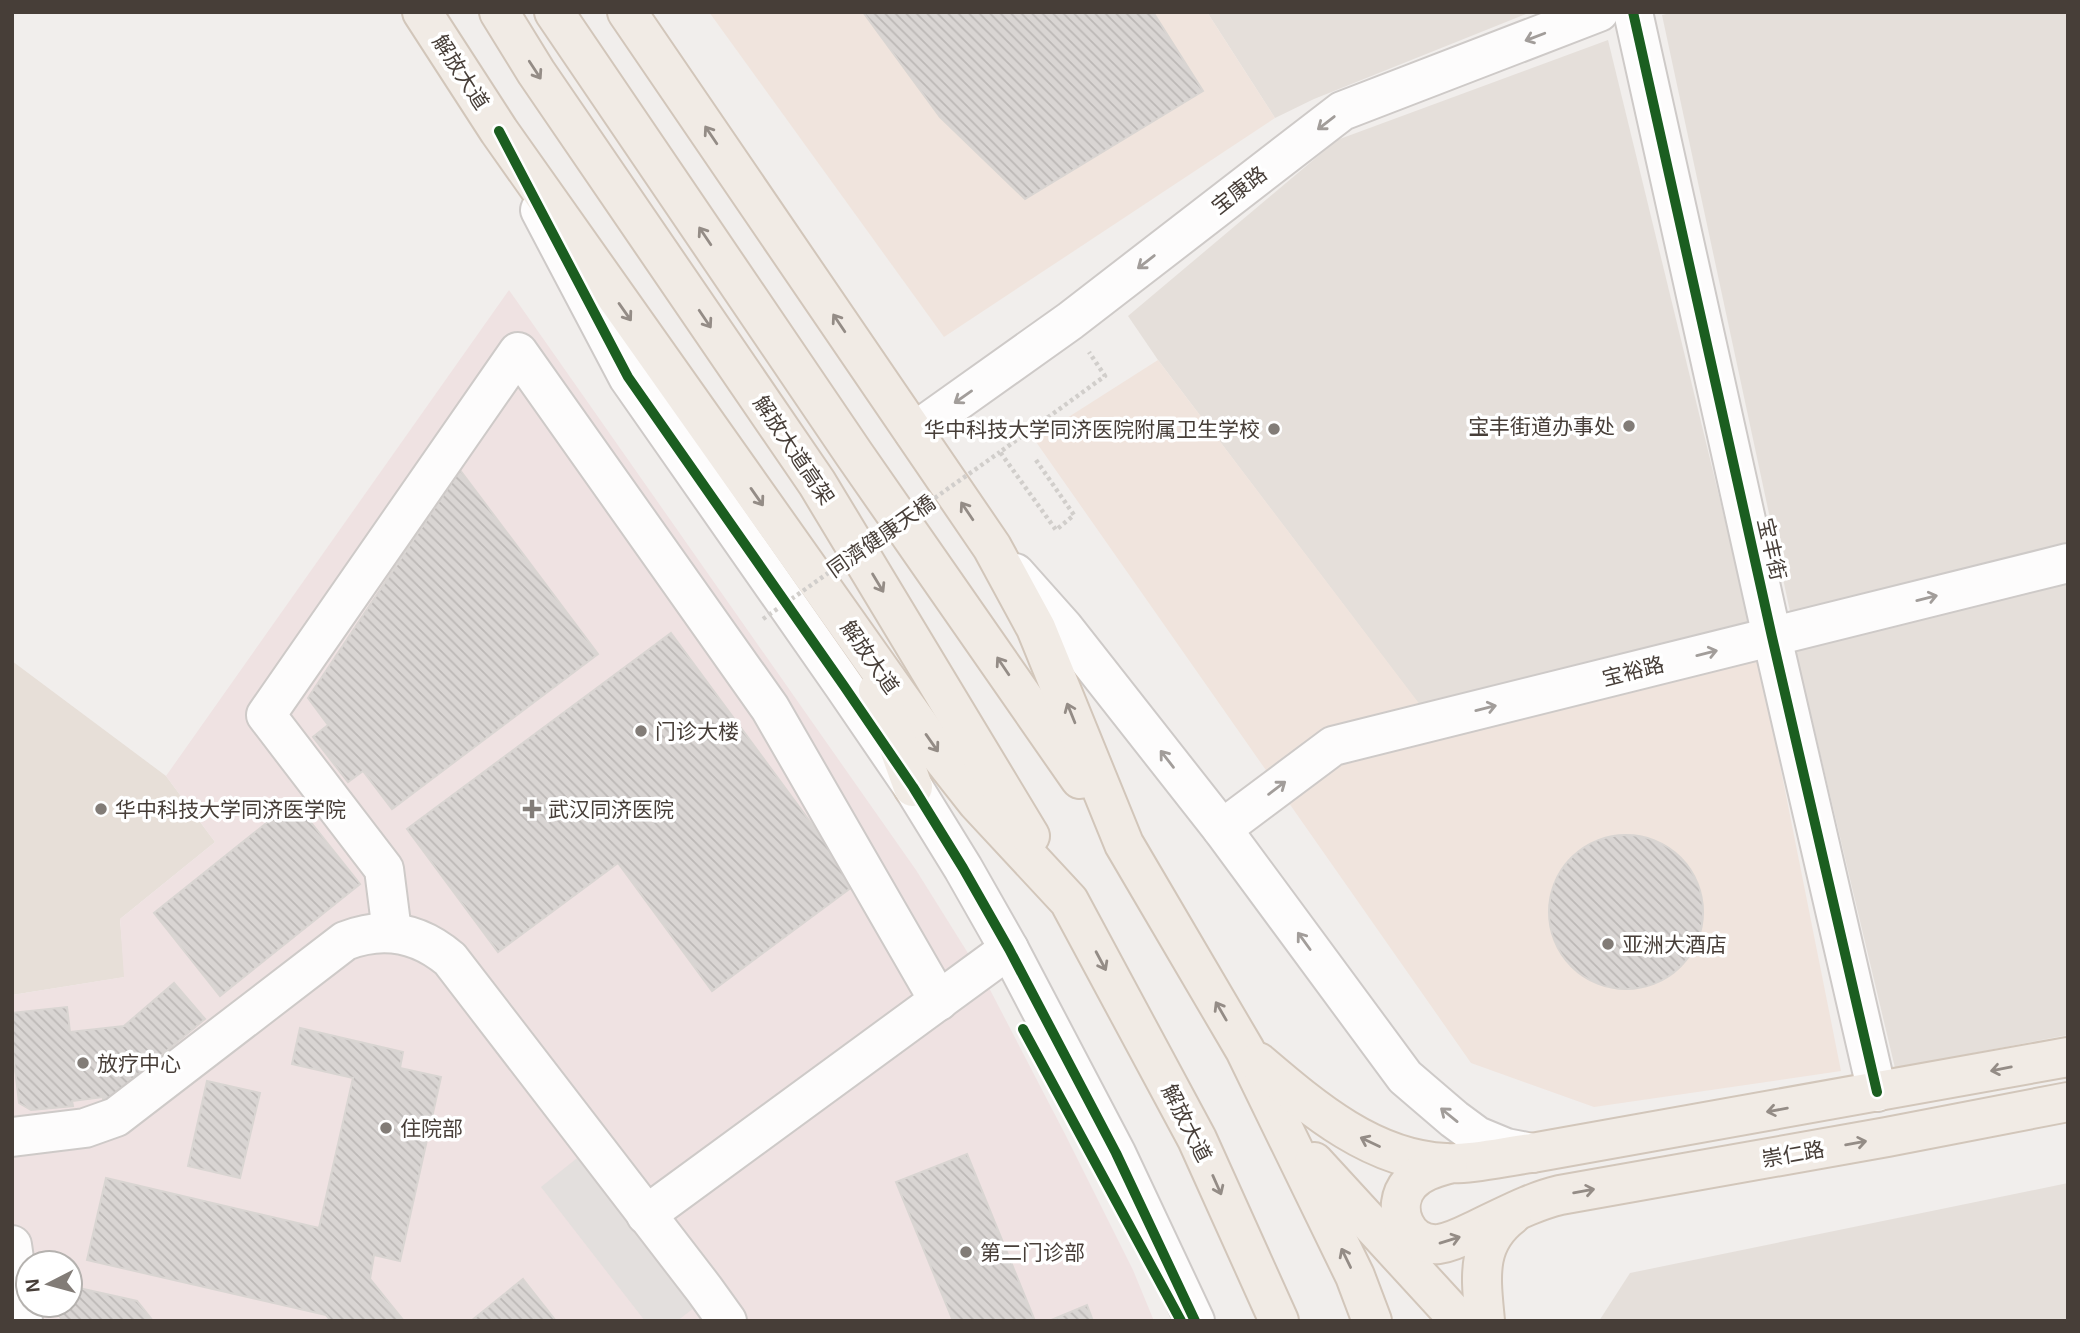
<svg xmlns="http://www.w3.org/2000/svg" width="2080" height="1333" viewBox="0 0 2080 1333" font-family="Helvetica,'Noto Sans SC',sans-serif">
	<defs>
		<pattern id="building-back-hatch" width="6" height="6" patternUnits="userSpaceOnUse" patternTransform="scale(1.75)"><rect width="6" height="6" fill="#d9d5d3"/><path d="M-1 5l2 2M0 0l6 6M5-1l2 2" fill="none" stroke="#bcb8b6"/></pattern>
	</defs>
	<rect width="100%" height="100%" fill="#f1eeec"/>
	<g fill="#e5dfda">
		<polygon points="1207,12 1531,12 1314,99 1275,118"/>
		<polygon points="1675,12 2068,12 2068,546 1791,616 1662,15"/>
		<polygon points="1608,40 1759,660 1446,740 1158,360 1128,316 1337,140"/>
		<polygon points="2068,583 2068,1035 1895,1068 1795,648"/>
		<polygon points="2068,1183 2068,1321 1599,1321 1630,1273"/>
	</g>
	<g fill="#f0e4dd">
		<polygon points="709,12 1207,12 1275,118 944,337"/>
		<polygon points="1158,360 1446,739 1759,660 1841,1071 1594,1107 1471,1063 1034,439"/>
	</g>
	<polygon fill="#e7dfd8" points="12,661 166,776 215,842 120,919 125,977 12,995"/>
	<path fill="#efe2e2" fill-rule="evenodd" d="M509 290 916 870 986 982 1065 1134 1133 1270 1154 1321H12V995L124 977 120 919 215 842 166 776ZM28 1263H70V1305H28Z"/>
	<polygon fill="#e3dfdd" points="581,1155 699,1304 677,1321 645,1321 541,1187"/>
	<g fill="url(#building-back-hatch)" stroke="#d9d5d2" stroke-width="2">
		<polygon points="863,12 1153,12 1203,91 1025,199 940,117"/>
		<polygon points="460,470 598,654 392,809 363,771 348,782 313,737 328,725 308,698"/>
		<polygon points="671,633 856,884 712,991 618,863 498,952 407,829"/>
		<polygon points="294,801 360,884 220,996 154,913"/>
		<circle cx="1626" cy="912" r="77"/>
		<polygon points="174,983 205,1019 129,1082 118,1096 103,1102 103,1097 72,1101 73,1106 31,1110 19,1103 12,1043 12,1013 67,1007 70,1032 124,1026"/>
		<polygon points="300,1028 403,1052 400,1068 441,1077 400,1261 374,1255 370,1279 404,1321 331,1321 326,1315 87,1260 106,1178 319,1228 353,1078 292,1064"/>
		<polygon points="207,1081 260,1093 240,1178 188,1166"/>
		<polygon points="967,1154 1035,1321 953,1321 896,1182"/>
		<polygon points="523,1279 556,1321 471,1321"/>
		<polygon points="70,1286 137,1301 153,1321 63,1321 51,1305 70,1305"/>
		<polygon points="1087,1305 1093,1321 1049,1321"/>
	</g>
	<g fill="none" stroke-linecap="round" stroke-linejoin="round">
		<g stroke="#cecac8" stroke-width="42">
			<g id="minor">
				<polyline points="1633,12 1772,637 1877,1092"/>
				<polyline points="540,210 628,377 844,686 913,787 963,868 1009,949 1116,1153 1195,1321"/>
				<polyline points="914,432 1070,321 1342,111 1599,12"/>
				<polyline points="1015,573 1064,628 1222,829 1405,1077 1454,1119 1477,1136 1506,1148 1532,1153"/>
				<polyline points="1222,829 1333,746 2068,563"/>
				<polyline points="392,932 384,869 266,715 518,352 770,708 939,1001"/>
				<path d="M12 1137 85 1128 116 1117 345 941C383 926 418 932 450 959L704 1289 727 1321"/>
				<polyline points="646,1215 1009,949"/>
				<polyline points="12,1245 23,1321"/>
			</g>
		</g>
		<g stroke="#d2c6ba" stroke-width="42">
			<g id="major">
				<polyline points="422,12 499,131 940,755 977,802 1069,901 1197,1139 1279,1321"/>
				<polyline points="499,12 536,72 817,483 1030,836"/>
				<polyline points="554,12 854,454 1080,779"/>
				<polyline points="627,12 992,547 1036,628 1124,844 1245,1050 1355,1276 1372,1321"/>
				<polyline points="878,690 913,787"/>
				<path d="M1258 1062C1312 1108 1372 1160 1446 1163 1469 1165 1507 1156 1532 1153L2068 1057"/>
				<polyline points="1314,1162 1460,1321"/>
				<path d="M1448 1164C1434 1168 1420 1172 1410 1183 1389 1207 1406 1247 1439 1244 1453 1242 1467 1234 1480 1228 1506 1216 1531 1202 1560 1195L1887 1137 2068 1102"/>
				<path d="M1485 1321C1481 1278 1475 1243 1512 1215"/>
			</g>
		</g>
		<polyline stroke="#d1cecb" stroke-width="4.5" stroke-dasharray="3.5 3.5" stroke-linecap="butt" points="1036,460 1074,515 1056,530 1000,452 1105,376 1089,352"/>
		<use href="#minor" stroke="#fdfcfc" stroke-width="38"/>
		<use href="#major" stroke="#f1ebe5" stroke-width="38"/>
		<polyline stroke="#d1cecb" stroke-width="4.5" stroke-dasharray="3.5 3.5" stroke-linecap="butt" points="763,619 1000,452"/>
		<g stroke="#fff" stroke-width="15">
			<g id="cycleway">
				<polyline points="1633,12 1772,637 1877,1092"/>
				<polyline points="499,131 628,377 844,686 913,787 963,868 1009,949 1116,1153 1195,1321"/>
				<polyline points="1023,1029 1181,1321"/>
			</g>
		</g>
		<use href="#cycleway" stroke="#1b5e20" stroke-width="10"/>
	</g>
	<defs><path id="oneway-shaft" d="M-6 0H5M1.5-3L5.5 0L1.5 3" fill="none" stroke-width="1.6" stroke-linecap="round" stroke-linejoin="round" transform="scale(1.75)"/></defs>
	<g stroke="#a29d9a">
		<use href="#oneway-shaft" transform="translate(1535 37) rotate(159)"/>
		<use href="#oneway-shaft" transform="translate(1326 123) rotate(142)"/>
		<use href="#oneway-shaft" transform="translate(1146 262) rotate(142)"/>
		<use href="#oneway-shaft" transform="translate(963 397) rotate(145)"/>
		<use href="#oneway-shaft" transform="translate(1927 598) rotate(-14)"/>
		<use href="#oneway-shaft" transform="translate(1707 653) rotate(-14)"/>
		<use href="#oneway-shaft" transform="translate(1486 708) rotate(-14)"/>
		<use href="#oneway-shaft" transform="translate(1167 759) rotate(-128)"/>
		<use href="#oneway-shaft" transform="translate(1277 788) rotate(-37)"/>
		<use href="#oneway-shaft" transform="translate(1304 941) rotate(-126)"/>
		<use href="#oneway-shaft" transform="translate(1449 1115) rotate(-141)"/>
	</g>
	<g stroke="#948c86">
		<use href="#oneway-shaft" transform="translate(535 70) rotate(57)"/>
		<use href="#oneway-shaft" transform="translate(711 135) rotate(-124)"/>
		<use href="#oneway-shaft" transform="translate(705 236) rotate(-124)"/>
		<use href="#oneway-shaft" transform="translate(625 312) rotate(55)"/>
		<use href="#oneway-shaft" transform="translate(705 319) rotate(56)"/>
		<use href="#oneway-shaft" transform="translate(839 323) rotate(-124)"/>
		<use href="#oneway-shaft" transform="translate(757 497) rotate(55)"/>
		<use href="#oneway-shaft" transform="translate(967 511) rotate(-124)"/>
		<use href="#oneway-shaft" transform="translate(878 583) rotate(59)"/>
		<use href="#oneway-shaft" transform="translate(1003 666) rotate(-124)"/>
		<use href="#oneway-shaft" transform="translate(1071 713) rotate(-112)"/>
		<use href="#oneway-shaft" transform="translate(932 743) rotate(55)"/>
		<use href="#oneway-shaft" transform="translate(1101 961) rotate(62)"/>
		<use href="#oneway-shaft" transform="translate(1221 1011) rotate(-120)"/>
		<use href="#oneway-shaft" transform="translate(2001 1069) rotate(169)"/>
		<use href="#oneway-shaft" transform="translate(1777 1110) rotate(170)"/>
		<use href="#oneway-shaft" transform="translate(1370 1142) rotate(-155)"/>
		<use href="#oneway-shaft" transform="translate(1856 1143) rotate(-10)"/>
		<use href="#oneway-shaft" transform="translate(1217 1185) rotate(66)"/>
		<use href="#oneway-shaft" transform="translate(1584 1191) rotate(-10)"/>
		<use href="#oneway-shaft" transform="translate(1450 1240) rotate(-17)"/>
		<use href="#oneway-shaft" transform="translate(1346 1258) rotate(-116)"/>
	</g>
	<g fill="#827c77" stroke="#fff" stroke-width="2.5">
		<circle cx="1629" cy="426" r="7"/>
		<circle cx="1274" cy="429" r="7"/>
		<circle cx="641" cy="731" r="7"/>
		<circle cx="101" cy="809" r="7"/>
		<path d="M528.5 798.5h7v7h7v7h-7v7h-7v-7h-7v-7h7z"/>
		<circle cx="1608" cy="944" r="7"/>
		<circle cx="83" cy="1063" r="7"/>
		<circle cx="386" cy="1128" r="7"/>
		<circle cx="966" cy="1252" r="7"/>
	</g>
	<g text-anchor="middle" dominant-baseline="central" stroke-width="7" stroke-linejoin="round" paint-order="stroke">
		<g font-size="21" fill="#473e38" stroke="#fff">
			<text transform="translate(461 72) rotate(57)">解放大道</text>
			<text transform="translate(1239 190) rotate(-38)">宝康路</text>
			<text transform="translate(794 450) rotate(56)">解放大道高架</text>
			<text transform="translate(881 536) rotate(-35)">同濟健康天橋</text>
			<text transform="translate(1772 549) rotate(77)">宝丰街</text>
			<text transform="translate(870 657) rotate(55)">解放大道</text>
			<text transform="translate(1633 671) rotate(-14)">宝裕路</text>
			<text transform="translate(1187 1123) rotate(63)">解放大道</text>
			<text transform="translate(1793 1154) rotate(-10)">崇仁路</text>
		</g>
		<g font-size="21" fill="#473e38" stroke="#fff" text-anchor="start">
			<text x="1615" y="426" text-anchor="end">宝丰街道办事处</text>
			<text x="1260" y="429" text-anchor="end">华中科技大学同济医院附属卫生学校</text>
			<text x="655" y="731">门诊大楼</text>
			<text x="115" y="809">华中科技大学同济医学院</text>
			<text x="548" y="809">武汉同济医院</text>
			<text x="1622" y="944">亚洲大酒店</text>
			<text x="97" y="1063">放疗中心</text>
			<text x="400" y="1128">住院部</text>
			<text x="980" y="1252">第二门诊部</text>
		</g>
	</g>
	<rect width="2080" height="1333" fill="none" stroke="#473e38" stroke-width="28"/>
	<g transform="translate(49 1284) rotate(264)"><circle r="33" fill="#ffffff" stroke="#b5b2af" stroke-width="2"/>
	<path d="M0-5L12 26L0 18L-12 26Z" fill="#827c77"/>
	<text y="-10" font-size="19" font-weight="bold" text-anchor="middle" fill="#473e38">N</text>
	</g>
</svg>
